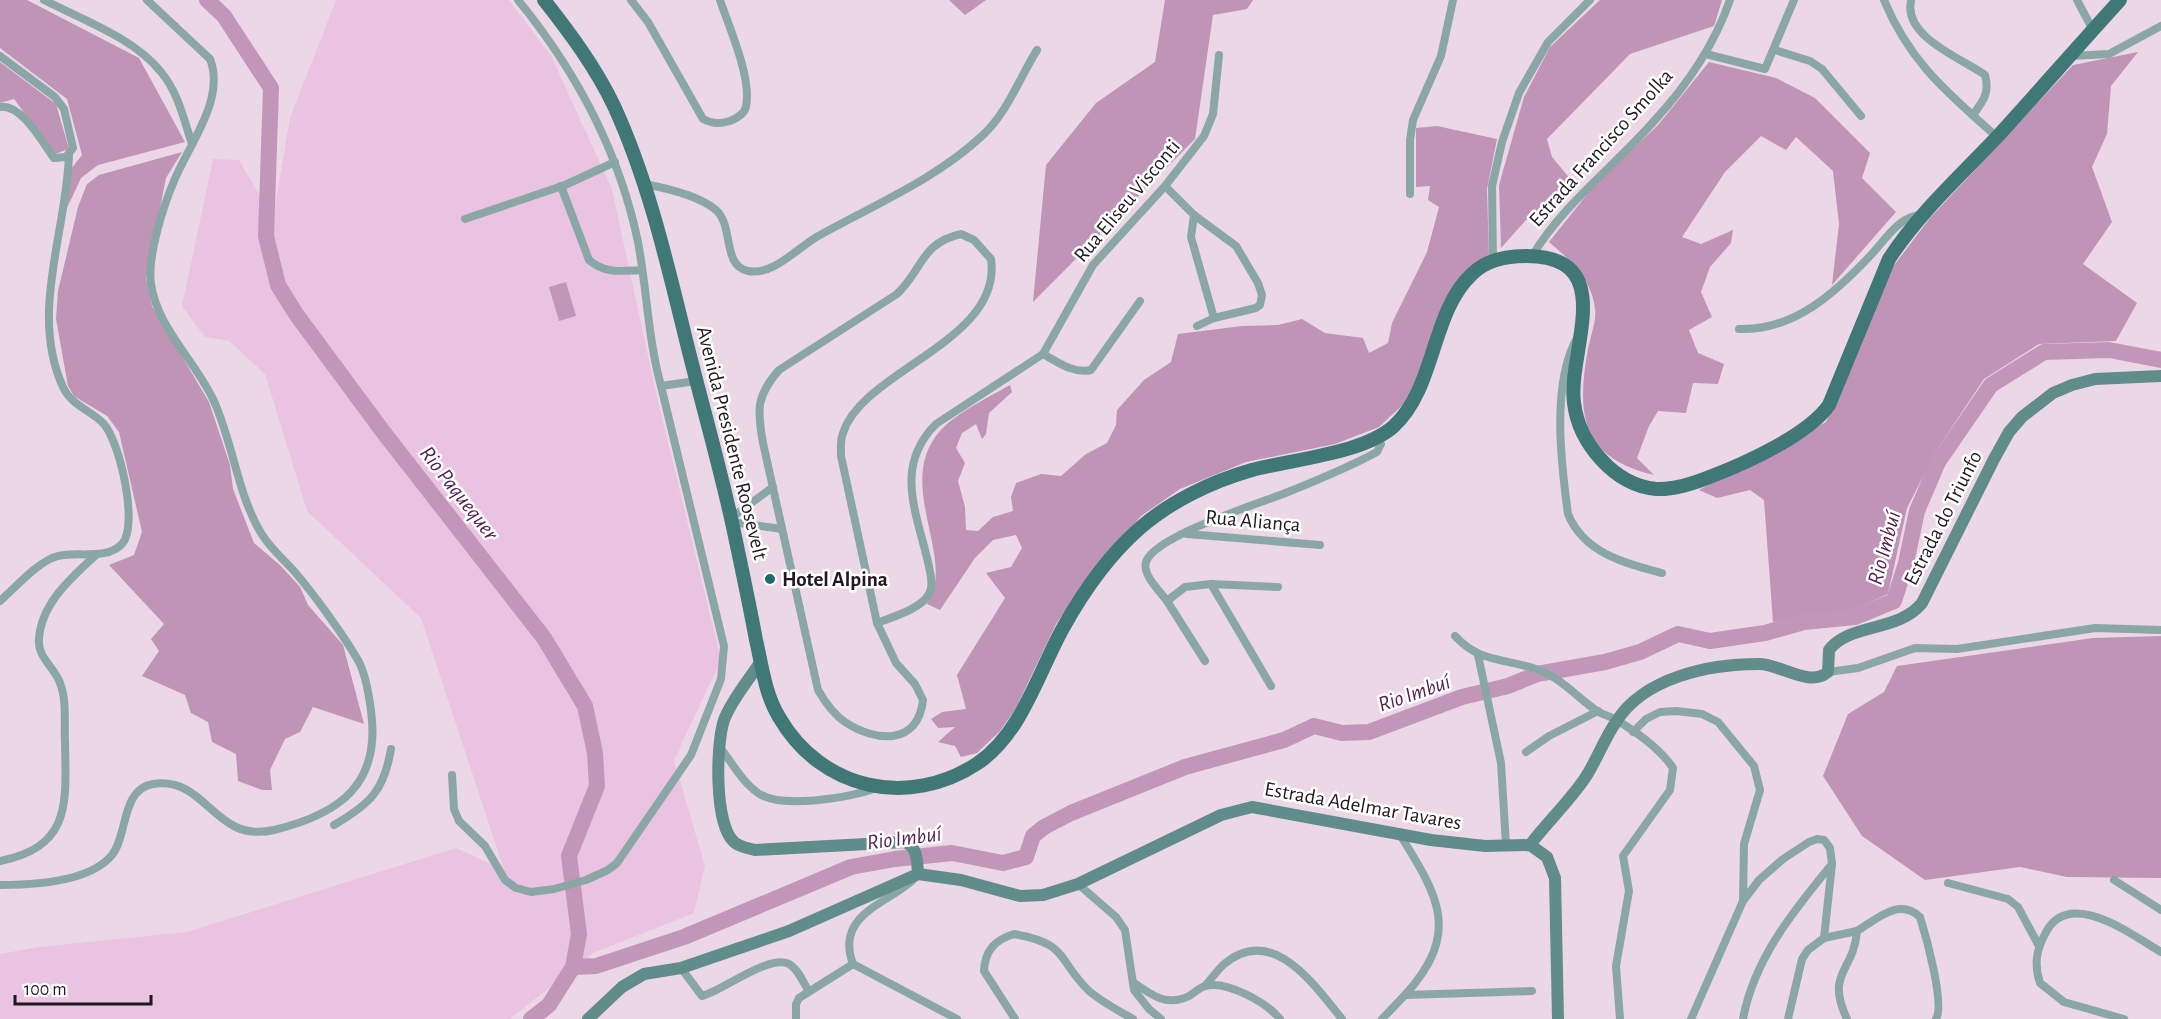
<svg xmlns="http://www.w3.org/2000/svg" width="2161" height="1019" viewBox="0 0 2161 1019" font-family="'Alegreya Sans',sans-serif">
	<rect width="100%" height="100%" fill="#ecd7e7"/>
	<polygon fill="#eac3e2" points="336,0 509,0 551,56 612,189 656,393 721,660 674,760 705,866 694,913 593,953 510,1019 0,1019 0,954 39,947 187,932 456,848 504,870 421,618 307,511 265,374 229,341 205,337 182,306 213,159 239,160 273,218 290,118"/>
	<g fill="#c094b7">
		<polygon points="0,0 27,0 139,58 185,142 98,165 81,178 67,208 71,169 82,155 67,99 0,48"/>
		<polygon points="949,0 986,0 965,15"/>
		<polygon points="1165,0 1253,0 1247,9 1213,15 1195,139 1033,302 1046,165 1096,103 1155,62"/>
		<polygon points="1600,0 1722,0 1714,26 1630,54 1547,139 1552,157 1572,181 1539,215 1526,220 1501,248 1499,185 1524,97 1550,47"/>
		<polygon points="2138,52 2111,86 2107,134 2092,167 2112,222 2083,264 2137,303 2116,341 2039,344 1984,379 1936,451 1907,508 1888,594 1855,609 1773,622 1764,500 1750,490 1717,498 1699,490 1826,422 1892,268 1930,218 2073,65"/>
		<polygon points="0,62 56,104 69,149 55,154 14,99 0,103"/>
		<path d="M1709 62 1776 78 1815 98 1870 153 1862 178 1896 212 1832 285 1839 224 1833 171 1796 137 1786 150 1761 136 1725 172 1682 237 1701 244 1733 230 1731 243 1710 267 1701 292 1712 317 1689 330 1698 353 1724 364 1718 384 1693 383 1686 413 1658 411 1649 426 1637 458 1654 475C1581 458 1576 414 1588 349 1590 337 1597 320 1595 308 1591 278 1570 260 1549 242L1593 187 1658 125Z"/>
		<path d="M1437 126 1497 139 1487 189 1489 258 1465 272 1408 400 1379 427 1335 444 1246 462 1180 489 1141 516 1095 570 1056 624 1015 710 1000 731 977 753 961 757 955 746 938 742 955 727 938 728 931 719 942 712 966 709 957 675 1005 598 986 573 1011 567 1022 548 1016 535 993 540 975 558 940 610 927 604C958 559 893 484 940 431 956 413 989 397 1010 385L1012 392 989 413 986 434 982 439 976 424 962 433 956 448 965 463 958 481 965 507 966 530 978 531 993 517 1013 511 1011 497 1016 483 1041 474 1061 476 1086 454 1107 443 1116 425 1117 410 1144 380 1171 362 1178 334 1242 326 1278 325 1302 319 1325 333 1363 338 1369 353 1388 343 1392 323 1427 252 1439 207 1428 200 1430 186 1416 187V128Z"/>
		<polygon points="182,152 166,178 146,279 152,306 209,402 230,465 233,489 254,543 281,566 300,587 308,605 343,645 364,724 313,707 300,732 285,739 270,770 272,790 262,790 238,781 236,754 212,742 208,722 191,713 185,695 142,676 159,651 151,639 164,624 109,565 134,555 142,532 119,432 107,416 74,396 68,386 56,319 58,291 78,207 87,184 99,175"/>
		<polygon points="2161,636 2161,878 2067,877 2020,867 1925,880 1862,836 1823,776 1848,714 1884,692 1897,666 2093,638"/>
	</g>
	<polygon fill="#c296b9" points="566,282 576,316 559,321 549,287"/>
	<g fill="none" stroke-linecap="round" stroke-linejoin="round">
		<g stroke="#c296b9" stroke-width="16">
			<polyline points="207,0 224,16 271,88 266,236 278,285 296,314 384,433 544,638 585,706 595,753 597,786 569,856 579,934 573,967 549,1005 531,1019"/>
			<polyline points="573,967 596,966 684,937 851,867 895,859 952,853 1003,863 1026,857 1033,836 1044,827 1071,813 1185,767 1284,740 1314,726 1342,733 1369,732 1462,697 1508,686 1537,674 1605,662 1640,652 1678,634 1710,641 1765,633 1804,622 1855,617 1894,601 1906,563 1917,511 1938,462 1991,385 2044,352 2109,350 2161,360"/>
		</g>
		<g stroke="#8aa7a6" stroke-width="8">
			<path d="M44 0C83 20 134 38 161 72 178 92 184 120 192 144"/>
			<path d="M518 0C576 71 619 151 638 242 647 290 648 339 661 386L696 381"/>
			<path d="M631 0 648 22 703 119C713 124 719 124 730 121 737 118 745 114 746 106 752 78 729 27 720 0"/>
			<path d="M1884 0C1910 63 1948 93 1997 137"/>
			<polyline points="2077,0 2093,30"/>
			<path d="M1911 1C1903 37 1963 59 1985 75 1990 93 1983 101 1973 115"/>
			<polyline points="1775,50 1810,61 1822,69 1861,116"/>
			<polyline points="1706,54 1765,69 1794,0"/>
			<path d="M0 56 55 97 64 109 73 148 66 157 54 158C42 142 22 104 0 107"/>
			<polyline points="2071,56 2109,54 2161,26"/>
			<path d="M644 184C666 188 698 195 716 210 734 226 722 266 748 271 774 276 799 246 820 235 876 204 936 179 983 135 1007 113 1020 77 1037 50"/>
			<path d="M561 186 589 260C605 274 621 271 642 270"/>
			<polyline points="1165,186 1194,215 1236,246 1258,283 1262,295 1260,305 1256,308 1214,318 1197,326"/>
			<polyline points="1410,194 1410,140 1413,120 1441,56 1453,0"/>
			<polyline points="1194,215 1191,237 1214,318"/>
			<polyline points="465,219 565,185 615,162"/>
			<path d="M961 234 974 240 991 259C1003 341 863 370 843 433 840 440 841 449 841 456L877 623 896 663 915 684 923 700C918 745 877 743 845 722 833 714 825 702 818 690L763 443C757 410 756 396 779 370L897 294C923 269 921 243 961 234Z"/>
			<path d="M1532 256C1565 202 1614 167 1655 120 1688 84 1714 46 1730 0"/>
			<polyline points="1493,261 1492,186 1502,142 1519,93 1548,42 1590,0"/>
			<path d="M1739 329C1793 331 1834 294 1869 257 1884 242 1899 215 1922 215"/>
			<path d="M1578 336C1551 382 1561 463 1568 514 1584 553 1624 563 1662 573"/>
			<path d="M1043 354C1058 362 1073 374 1091 370L1140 301"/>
			<polyline points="731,518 773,487"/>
			<polyline points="732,522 782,529"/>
			<polyline points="1187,534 1320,545"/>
			<polyline points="1211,584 1271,686"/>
			<path d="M1278 587 1211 584 1185 587 1167 601C1160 591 1142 575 1146 562 1154 536 1261 503 1288 492 1318 480 1349 467 1377 452L1381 444 1377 437"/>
			<path d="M0 601C16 587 33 567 52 558 73 549 105 562 122 544 139 526 120 441 103 423 90 410 71 405 63 387 29 313 67 231 69 154"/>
			<polyline points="1167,601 1205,661"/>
			<path d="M877 623C892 617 921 609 929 594 934 585 930 572 928 562 916 511 894 466 936 424L1043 354 1093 265 1165 186 1204 136 1213 114 1219 55"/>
			<path d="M1455 636C1479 662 1501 658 1533 668 1560 676 1575 696 1597 711 1604 715 1612 717 1618 721 1638 733 1660 749 1673 768L1670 790 1623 856 1629 891 1616 966 1620 1019"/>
			<polyline points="1478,655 1501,763 1506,845"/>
			<polyline points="1828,672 1858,668 1915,648 1957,649 2095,628 2161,630"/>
			<polyline points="1633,732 1646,719 1660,712 1676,711 1702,714 1718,722 1754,766 1760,790 1744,844 1743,900"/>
			<path d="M719 746C731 761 742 782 758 793 782 810 851 797 877 788"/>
			<polyline points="1526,752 1549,736 1598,711"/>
			<polyline points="452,775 454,809 459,821 485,846 505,880 516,888 531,892 554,889 586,880 608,870 617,863 691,755 721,679 724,646 661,386"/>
			<path d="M334 825C370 804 384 791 391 749"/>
			<path d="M1399 833C1438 896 1462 932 1405 995"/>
			<path d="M0 861C72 847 66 802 65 742 64 724 67 700 60 683 55 668 37 657 39 639 41 603 73 576 97 554"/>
			<polyline points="2114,880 2161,910"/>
			<polyline points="1948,883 2008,899 2018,907 2039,946"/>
			<polyline points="1078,884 1116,917 1125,930 1134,990 1149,1009 1161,1019"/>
			<path d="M0 885C32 885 90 882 112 855 128 835 121 789 153 784 208 776 213 844 274 830 340 814 381 784 371 711 369 695 366 676 359 662 345 637 313 593 294 571 283 559 270 548 261 533 237 493 233 442 213 399 195 361 157 327 151 284 147 257 163 207 174 181 188 146 226 99 210 59L147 0"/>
			<path d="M1857 931C1877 919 1899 897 1920 917 1926 936 1945 1004 1936 1019"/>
			<path d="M1824 938 1857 931C1854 972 1825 972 1847 1019"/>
			<path d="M853 964C834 913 891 903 915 878"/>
			<polyline points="853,964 957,1019"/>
			<path d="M681 968 702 996C722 991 769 954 789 964 798 969 803 982 808 990"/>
			<path d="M1133 982C1151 995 1167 1007 1189 996 1194 993 1199 988 1205 986 1227 980 1267 1003 1280 1019"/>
			<path d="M1205 986C1211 979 1217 971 1223 965 1272 922 1314 985 1342 1019"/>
			<polyline points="796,1019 796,1004 799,998 853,964"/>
			<path d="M1015 1019 984 971C985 950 995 940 1014 934 1070 944 1056 959 1089 991 1102 1002 1119 1011 1133 1019"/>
			<polyline points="1382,1019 1405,995 1532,991"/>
			<path d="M1691 1019 1743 901 1759 880 1783 859 1809 842 1817 839 1824 840 1830 848 1832 864C1794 910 1754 959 1743 1019"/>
			<polyline points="1788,1019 1802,959 1808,950 1824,938 1832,864"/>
			<path d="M2124 1019 2064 1002 2040 983C2034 965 2036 951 2045 934 2068 886 2132 935 2161 952"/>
		</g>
		<g stroke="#608c8b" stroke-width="12">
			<path d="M761 661C749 680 732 699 724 720 716 744 714 824 734 842 739 847 748 848 755 850L904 842C918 846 917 861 918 874"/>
			<path d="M1530 845C1547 822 1569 802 1585 778 1597 760 1604 739 1616 722 1644 677 1710 664 1759 664 1781 664 1809 688 1828 672L1829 650C1849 623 1899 632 1922 603L1994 459 2009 432 2022 417 2053 393 2072 385 2095 379 2161 376"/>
			<polyline points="918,874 961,880 1020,896 1043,895 1078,884 1221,815 1252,807 1431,840 1485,846 1530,845 1547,857 1555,878 1558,1019"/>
			<polyline points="588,1019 622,987 644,974 681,968 789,931 918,874"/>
		</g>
		<path stroke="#3f7877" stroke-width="14" d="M544 0C570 33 596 68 614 106 649 182 668 267 688 348 703 408 720 467 733 527 741 565 749 602 756 640 762 666 765 694 779 717 821 790 909 809 978 763 1022 733 1038 673 1063 628 1083 592 1109 555 1140 528 1171 501 1213 481 1252 470 1292 459 1363 454 1394 426 1436 387 1431 312 1472 274 1486 260 1508 256 1526 256 1621 256 1567 352 1574 403 1579 443 1614 485 1656 489 1675 490 1695 483 1712 476 1746 463 1808 435 1829 405L1889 259C1919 213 1960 176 1998 136 2039 91 2079 45 2120 0"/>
	</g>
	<circle fill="#1d6a69" stroke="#fff" stroke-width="2" cx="770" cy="579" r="6"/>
	<g text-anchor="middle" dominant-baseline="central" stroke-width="5" stroke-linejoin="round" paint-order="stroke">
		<g font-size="21" fill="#20191f" stroke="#fff">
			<text transform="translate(1601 148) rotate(-48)">Estrada Francisco Smolka</text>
			<text transform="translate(1127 201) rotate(-50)">Rua Eliseu Visconti</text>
			<text transform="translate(732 443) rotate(76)">Avenida Presidente Roosevelt</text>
			<text transform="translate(1943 518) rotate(-63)">Estrada do Triunfo</text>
			<text transform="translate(1253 521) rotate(5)">Rua Aliança</text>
			<text transform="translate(1363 806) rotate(10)">Estrada Adelmar Tavares</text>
		</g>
		<g font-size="21" font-weight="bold" fill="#20191f" stroke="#fff" text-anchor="start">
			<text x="782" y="579">Hotel Alpina</text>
		</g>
		<g font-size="22" font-style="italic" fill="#55204e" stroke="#fff">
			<text transform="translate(459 493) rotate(52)">Rio Paquequer</text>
			<text transform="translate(1884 548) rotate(-75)">Rio Imbuí</text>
			<text transform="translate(1414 693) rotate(-19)">Rio Imbuí</text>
			<text transform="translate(904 838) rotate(-7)">Rio Imbuí</text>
		</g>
	</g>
	<path d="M15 995v9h136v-9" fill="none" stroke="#20191f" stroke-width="3"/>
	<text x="24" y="995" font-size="18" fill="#20191f" stroke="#ffffff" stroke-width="4.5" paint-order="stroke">100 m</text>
</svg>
